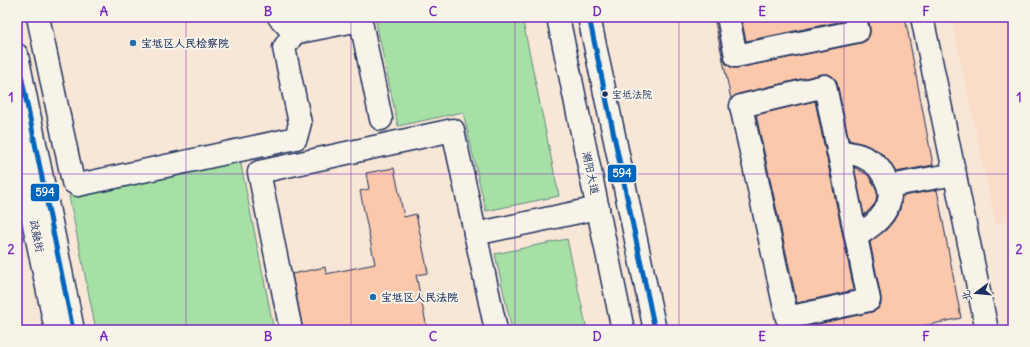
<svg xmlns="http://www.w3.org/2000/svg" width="1030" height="347" viewBox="0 0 1030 347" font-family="Delius,'LXGW WenKai TC',sans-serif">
	<rect width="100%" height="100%" fill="#f8e6d6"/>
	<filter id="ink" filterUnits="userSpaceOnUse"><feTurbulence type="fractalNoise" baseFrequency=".025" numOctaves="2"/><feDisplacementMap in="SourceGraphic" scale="8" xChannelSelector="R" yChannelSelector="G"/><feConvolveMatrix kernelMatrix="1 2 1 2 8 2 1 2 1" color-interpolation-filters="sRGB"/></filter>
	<g filter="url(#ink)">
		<polygon fill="#f9ddc9" points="951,17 1013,17 1013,220 996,224"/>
		<g fill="#a7e0a5" stroke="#618882">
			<polygon points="375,17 522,17 559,196 486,211 463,112 398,126"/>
			<polygon points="240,160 274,330 96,330 69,196"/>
			<polygon points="567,239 587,330 512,330 495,254"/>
		</g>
		<g fill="#fbc8ac" stroke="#1b2f5e">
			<polygon points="714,17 716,17 724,59 726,64 732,68 738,68 861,43 867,40 870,34 870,28 868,17 905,17 933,165 896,172 889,161 879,151 864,144 849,140 837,83 834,78 829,74 822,74 738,94 731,99"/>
			<polygon points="741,17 843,17 843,21 746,41"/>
			<polygon points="815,101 854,290 797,303 756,115"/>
			<polygon points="854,167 868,175 874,185 877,192 876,202 873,206 864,215"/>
			<polygon points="394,168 404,217 416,214 428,273 416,275 427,328 414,330 303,330 292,274 325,267 326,274 375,264 360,191 369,189 366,173"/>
			<polygon points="937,190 961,318 905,330 791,330 872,312 878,309 881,304 881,297 870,242 886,230 893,222 900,210 902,196"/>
		</g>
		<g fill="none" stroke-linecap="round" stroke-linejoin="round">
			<g stroke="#1b2f5e" stroke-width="25">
				<g id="minor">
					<polyline points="38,17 73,182 78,185 296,138 300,123 284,48 294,33 360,20"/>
					<polyline points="279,17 294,33"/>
					<polyline points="360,17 381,119"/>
					<polyline points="728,17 736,56 858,31 855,17"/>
					<polyline points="922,17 987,330"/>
					<polyline points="17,55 73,330"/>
					<polygon points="825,86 869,300 787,318 741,106"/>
					<polyline points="17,143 56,330"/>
					<path d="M838 151C846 153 856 153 863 157 876 163 880 168 886 180 899 206 876 225 856 236"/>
					<polyline points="889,186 955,174"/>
					<polyline points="475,234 598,208"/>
					<polyline points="291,330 259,172 453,130 496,330"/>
				</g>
			</g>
			<g stroke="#1b2f5e" stroke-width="25">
				<g id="highway">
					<polyline points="558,17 623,330"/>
					<polyline points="589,17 655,330"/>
				</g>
			</g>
			<use href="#minor" stroke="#f7f3e8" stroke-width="22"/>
			<use href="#highway" stroke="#f7f3e8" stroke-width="22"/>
			<g stroke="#f7f3e8" stroke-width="8">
				<g id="bus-1">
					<polyline points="589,17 655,330"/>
					<polyline points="17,55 73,330"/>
				</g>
			</g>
			<use href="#bus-1" stroke="#0065bd" stroke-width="5"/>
		</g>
	</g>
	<path fill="none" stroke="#7b2cbf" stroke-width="1" stroke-opacity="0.55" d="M186 17V330M351 17V330M515 17V330M679 17V330M844 17V330M17 174H1013"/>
	<g fill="#1f6fb2" stroke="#f7f3e8" stroke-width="1.5">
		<circle cx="133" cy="43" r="4"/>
		<circle cx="373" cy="297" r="4"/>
	</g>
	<circle fill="#1b2f5e" stroke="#f7f3e8" stroke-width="1.5" cx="605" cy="94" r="3.5"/>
	<g text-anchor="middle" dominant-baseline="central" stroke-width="4" stroke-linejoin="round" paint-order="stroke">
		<g font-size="10" fill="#1b2f5e" stroke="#f7f3e8" text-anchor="start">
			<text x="612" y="94">宝坻法院</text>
		</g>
		<g font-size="11" font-weight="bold" fill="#1b2f5e" stroke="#f7f3e8" text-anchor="start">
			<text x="141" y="43">宝坻区人民检察院</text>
			<text x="381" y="297">宝坻区人民法院</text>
		</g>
		<g font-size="11" fill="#1b2f5e" stroke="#f7f3e8">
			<text transform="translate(591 173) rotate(78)">潮阳大道</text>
			<text transform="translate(37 236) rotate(78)">政融街</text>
		</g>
	</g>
	<g stroke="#f7f3e8" stroke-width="1.5">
		<rect x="607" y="164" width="30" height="19" rx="4" fill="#0065bd"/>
		<rect x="30" y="183" width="30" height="19" rx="4" fill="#0065bd"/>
	</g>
	<g font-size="11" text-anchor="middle" font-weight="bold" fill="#fff">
		<text x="622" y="177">594</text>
		<text x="45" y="196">594</text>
	</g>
	<rect width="1030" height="347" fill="none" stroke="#f7f3e8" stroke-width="44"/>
	<g transform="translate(976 293) rotate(254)" stroke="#f7f3e8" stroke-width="3" paint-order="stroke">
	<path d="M0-3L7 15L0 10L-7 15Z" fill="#1b2f5e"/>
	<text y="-6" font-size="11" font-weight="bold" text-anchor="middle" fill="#1b2f5e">北</text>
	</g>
	<rect x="22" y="22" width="986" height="303" fill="none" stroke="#7b2cbf" stroke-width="1.5"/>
	<g font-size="13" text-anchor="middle" font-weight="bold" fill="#7b2cbf">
		<text x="104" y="16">A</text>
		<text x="268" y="16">B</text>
		<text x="433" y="16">C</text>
		<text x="597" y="16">D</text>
		<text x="762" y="16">E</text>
		<text x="926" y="16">F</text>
		<text x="11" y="102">1</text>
		<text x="1019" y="102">1</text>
		<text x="11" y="254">2</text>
		<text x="1019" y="254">2</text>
		<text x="104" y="341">A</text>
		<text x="268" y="341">B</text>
		<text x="433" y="341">C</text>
		<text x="597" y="341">D</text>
		<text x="762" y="341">E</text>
		<text x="926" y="341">F</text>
	</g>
</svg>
